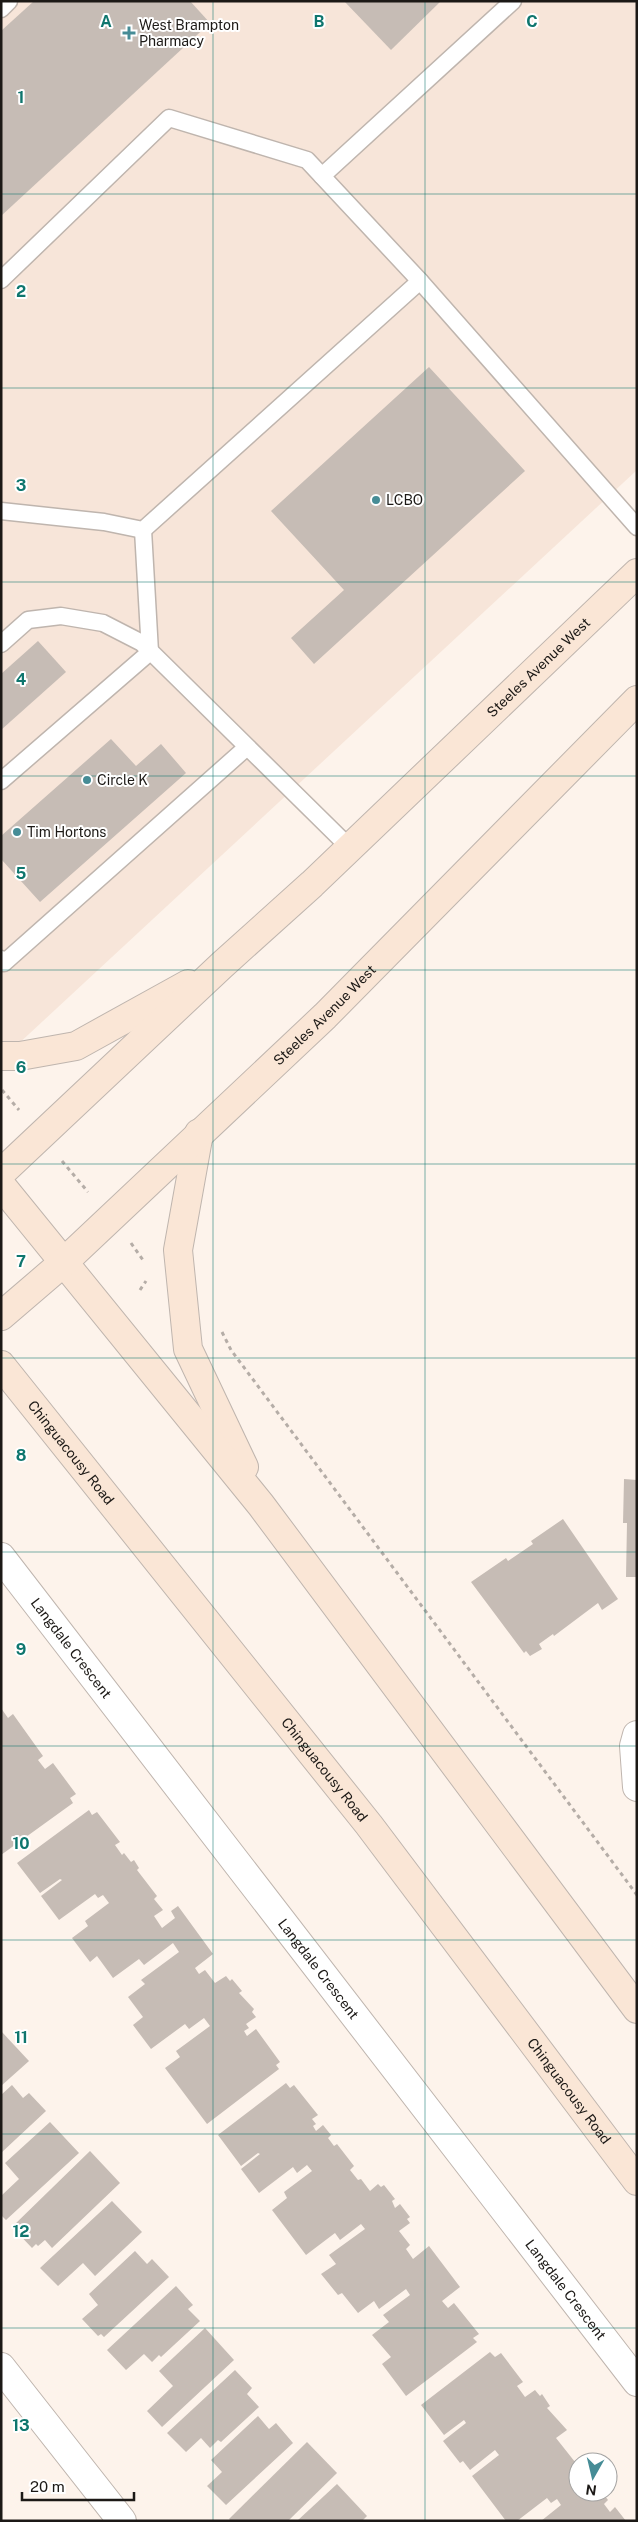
<svg xmlns="http://www.w3.org/2000/svg" width="638" height="2522" viewBox="0 0 638 2522" font-family="'Public Sans',sans-serif">
	<rect width="100%" height="100%" fill="#fdf3eb"/>
	<polygon fill="#f7e5d9" points="1,1 637,1 637,470 1,1060"/>
	<g fill="#c6bcb5">
		<polygon points="34,1 190,1 210,23 1,216 1,31"/>
		<polygon points="344,1 441,1 391,50"/>
		<polygon points="429,367 525,471 314,664 291,638 344,590 271,511"/>
		<polygon points="38,641 66,672 1,730 1,674"/>
		<polygon points="111,739 136,766 161,744 186,773 40,902 1,859 1,836"/>
		<polygon points="624,1479 637,1480 637,1577 626,1577 627,1523 623,1523"/>
		<polygon points="563,1519 618,1599 602,1610 598,1603 554,1636 553,1634 539,1644 542,1649 530,1656 526,1651 524,1653 471,1582 506,1558 508,1561 533,1544 531,1541"/>
		<polygon points="1,1708 8,1718 13,1714 43,1756 38,1760 45,1769 53,1763 76,1794 70,1798 73,1803 1,1855"/>
		<polygon points="89,1810 92,1815 97,1812 120,1842 115,1845 122,1855 124,1853 131,1862 134,1860 139,1868 137,1870 157,1896 154,1899 163,1910 154,1916 162,1928 175,1918 171,1911 178,1906 213,1954 195,1968 199,1974 205,1970 215,1983 226,1976 230,1981 232,1979 242,1991 239,1993 254,2009 252,2012 256,2017 246,2024 249,2028 244,2031 247,2036 256,2029 280,2062 276,2065 279,2069 207,2124 165,2068 180,2057 176,2051 210,2026 204,2018 189,2029 185,2024 151,2049 133,2025 143,2017 128,1997 145,1984 141,1980 179,1952 173,1943 144,1965 139,1959 113,1978 97,1956 90,1962 72,1938 88,1926 85,1921 109,1903 103,1895 98,1898 95,1894 59,1920 41,1896 62,1880 60,1879 40,1893 17,1863"/>
		<polygon points="1,2031 29,2061 1,2086"/>
		<polygon points="286,2083 290,2088 294,2085 318,2115 312,2119 316,2124 313,2126 316,2131 323,2125 331,2135 328,2138 334,2146 337,2144 354,2166 350,2170 358,2180 361,2179 370,2191 378,2184 381,2187 384,2185 395,2199 392,2201 395,2208 400,2204 410,2217 407,2219 410,2223 399,2231 410,2245 406,2249 413,2259 429,2246 460,2287 442,2301 448,2308 454,2303 479,2334 473,2338 477,2342 406,2396 382,2364 391,2357 372,2335 389,2322 383,2315 410,2295 406,2289 379,2309 374,2301 358,2313 342,2293 338,2295 321,2274 336,2264 329,2255 365,2229 361,2224 340,2240 335,2233 306,2255 272,2210 287,2198 284,2192 312,2171 307,2165 297,2173 293,2167 259,2193 241,2169 260,2154 258,2153 241,2166 218,2135"/>
		<polygon points="12,2085 23,2098 29,2093 46,2111 1,2153 1,2095"/>
		<polygon points="50,2122 79,2153 6,2220 1,2215 1,2196 19,2179 5,2163"/>
		<polygon points="90,2151 120,2183 52,2248 45,2240 38,2246 36,2244 32,2248 12,2227"/>
		<polygon points="112,2201 142,2232 95,2276 83,2263 58,2286 40,2268"/>
		<polygon points="135,2251 147,2264 152,2259 169,2277 104,2337 101,2334 98,2336 82,2319 98,2305 89,2294"/>
		<polygon points="176,2286 193,2305 188,2309 200,2321 161,2357 159,2355 152,2362 144,2354 126,2370 107,2350"/>
		<polygon points="205,2328 234,2360 162,2427 147,2411 173,2386 159,2371"/>
		<polygon points="490,2352 495,2357 501,2353 523,2382 517,2386 525,2397 535,2390 540,2396 542,2394 550,2406 547,2408 567,2430 556,2438 575,2462 578,2461 578,2492 602,2492 608,2500 604,2504 610,2512 615,2507 626,2521 541,2521 561,2505 557,2499 551,2503 547,2498 517,2521 506,2521 472,2476 499,2455 495,2450 470,2470 463,2461 460,2463 443,2441 466,2423 464,2420 444,2435 421,2405"/>
		<polygon points="235,2370 252,2388 247,2394 259,2407 221,2442 218,2440 210,2448 201,2438 186,2452 167,2433"/>
		<polygon points="258,2416 269,2429 276,2423 293,2443 226,2505 207,2486 222,2472 211,2460"/>
		<polygon points="307,2442 337,2473 288,2521 231,2521 229,2519"/>
		<polygon points="337,2484 367,2516 362,2521 297,2521"/>
	</g>
	<g fill="none" stroke-linecap="round" stroke-linejoin="round">
		<g stroke="#bfb5ae" stroke-width="19">
			<g id="lane">
				<polyline points="1,9 9,1"/>
				<polyline points="322,176 513,1"/>
				<polyline points="1,280 169,118 307,160 420,281 637,527"/>
				<polyline points="1,511 104,522 143,530 420,281"/>
				<polyline points="1,644 28,620 61,616 103,623 142,643 350,848"/>
				<polyline points="1,781 150,652 143,530"/>
				<polyline points="1,959 4,963 247,747"/>
			</g>
		</g>
		<g stroke="#bfb5ae" stroke-width="30">
			<g id="street">
				<path id="s1" d="M1 1557 637 2382"/>
				<polyline points="637,1735 634,1746 637,1787"/>
				<polyline points="1,2367 122,2521"/>
			</g>
		</g>
		<g stroke="#bfb5ae" stroke-width="30">
			<g id="secondary">
				<polyline points="1,1056 20,1056 76,1046 188,984"/>
				<polyline points="199,1133 178,1250 188,1349 244,1467"/>
				<path id="s2" d="M1 1173 222 965 312 884 637 573"/>
				<polyline points="1,1185 261,1505 637,2009"/>
				<path id="s3" d="M1 1316 64 1262 325 1016 637 700"/>
				<path id="s4" d="M1 1365 369 1825 637 2181"/>
			</g>
		</g>
		<g stroke="#b5ada7" stroke-width="3" stroke-dasharray="4 4" stroke-linecap="butt">
			<polyline points="2,1090 19,1110"/>
			<polyline points="62,1161 88,1192"/>
			<polyline points="131,1243 143,1260"/>
			<polyline points="140,1290 146,1281"/>
			<polyline points="222,1332 231,1350 637,1895"/>
		</g>
		<use href="#lane" stroke="#fff" stroke-width="16"/>
		<use href="#street" stroke="#fff" stroke-width="28"/>
		<use href="#secondary" stroke="#fae6d6" stroke-width="28"/>
	</g>
	<path fill="none" stroke="#0f766e" stroke-width="1" stroke-opacity="0.55" d="M213 1V2521M425 1V2521M1 194H637M1 388H637M1 582H637M1 776H637M1 970H637M1 1164H637M1 1358H637M1 1552H637M1 1746H637M1 1940H637M1 2134H637M1 2328H637"/>
	<g fill="#468c96" stroke="#fff" stroke-width="2">
		<path d="M126.5 25.5h5v5h5v5h-5v5h-5v-5h-5v-5h5z"/>
		<circle cx="376" cy="500" r="5"/>
		<circle cx="87" cy="780" r="5"/>
		<circle cx="17" cy="832" r="5"/>
	</g>
	<g text-anchor="middle" dominant-baseline="central" stroke-width="4" stroke-linejoin="round" paint-order="stroke">
		<g font-size="14" fill="#1c1916" stroke="#fff" text-anchor="start">
			<text x="139" y="25">West Brampton<tspan x="139" dy="16">Pharmacy</tspan></text>
			<text x="386" y="500">LCBO</text>
			<text x="97" y="780">Circle K</text>
			<text x="27" y="832">Tim Hortons</text>
		</g>
		<g font-size="14" fill="#1c1916" stroke="#fff">
			<text stroke="none"><textPath href="#s2" startOffset="738">Steeles Avenue West</textPath></text>
			<text stroke="none"><textPath href="#s3" startOffset="442">Steeles Avenue West</textPath></text>
			<text stroke="none"><textPath href="#s4" startOffset="112">Chinguacousy Road</textPath></text>
			<text stroke="none"><textPath href="#s1" startOffset="115">Langdale Crescent</textPath></text>
			<text stroke="none"><textPath href="#s4" startOffset="518">Chinguacousy Road</textPath></text>
			<text stroke="none"><textPath href="#s1" startOffset="520">Langdale Crescent</textPath></text>
			<text stroke="none"><textPath href="#s4" startOffset="922">Chinguacousy Road</textPath></text>
			<text stroke="none"><textPath href="#s1" startOffset="925">Langdale Crescent</textPath></text>
		</g>
	</g>
	<g font-size="16" text-anchor="middle" font-weight="bold" fill="#0f766e" stroke="#fff" stroke-width="4" stroke-linejoin="round" paint-order="stroke">
		<text x="106" y="27">A</text>
		<text x="319" y="27">B</text>
		<text x="532" y="27">C</text>
		<text x="21" y="103">1</text>
		<text x="21" y="297">2</text>
		<text x="21" y="491">3</text>
		<text x="21" y="685">4</text>
		<text x="21" y="879">5</text>
		<text x="21" y="1073">6</text>
		<text x="21" y="1267">7</text>
		<text x="21" y="1461">8</text>
		<text x="21" y="1655">9</text>
		<text x="21" y="1849">10</text>
		<text x="21" y="2043">11</text>
		<text x="21" y="2237">12</text>
		<text x="21" y="2431">13</text>
	</g>
	<rect width="638" height="2522" fill="none" stroke="#1c1916" stroke-width="5"/>
	<g transform="translate(593 2477) rotate(188)"><circle r="24" fill="#ffffff" stroke="#a4a3a2"/>
	<path d="M0-4L9 19L0 12L-9 19Z" fill="#468c96"/>
	<text y="-8" font-size="14" font-weight="bold" text-anchor="middle" fill="#1c1916">N</text>
	</g>
	<path d="M22 2492v8h112v-8" fill="none" stroke="#1c1916" stroke-width="2.5"/>
	<text x="30" y="2492" font-size="15" fill="#1c1916" stroke="#ffffff" stroke-width="4" paint-order="stroke">20 m</text>
</svg>
